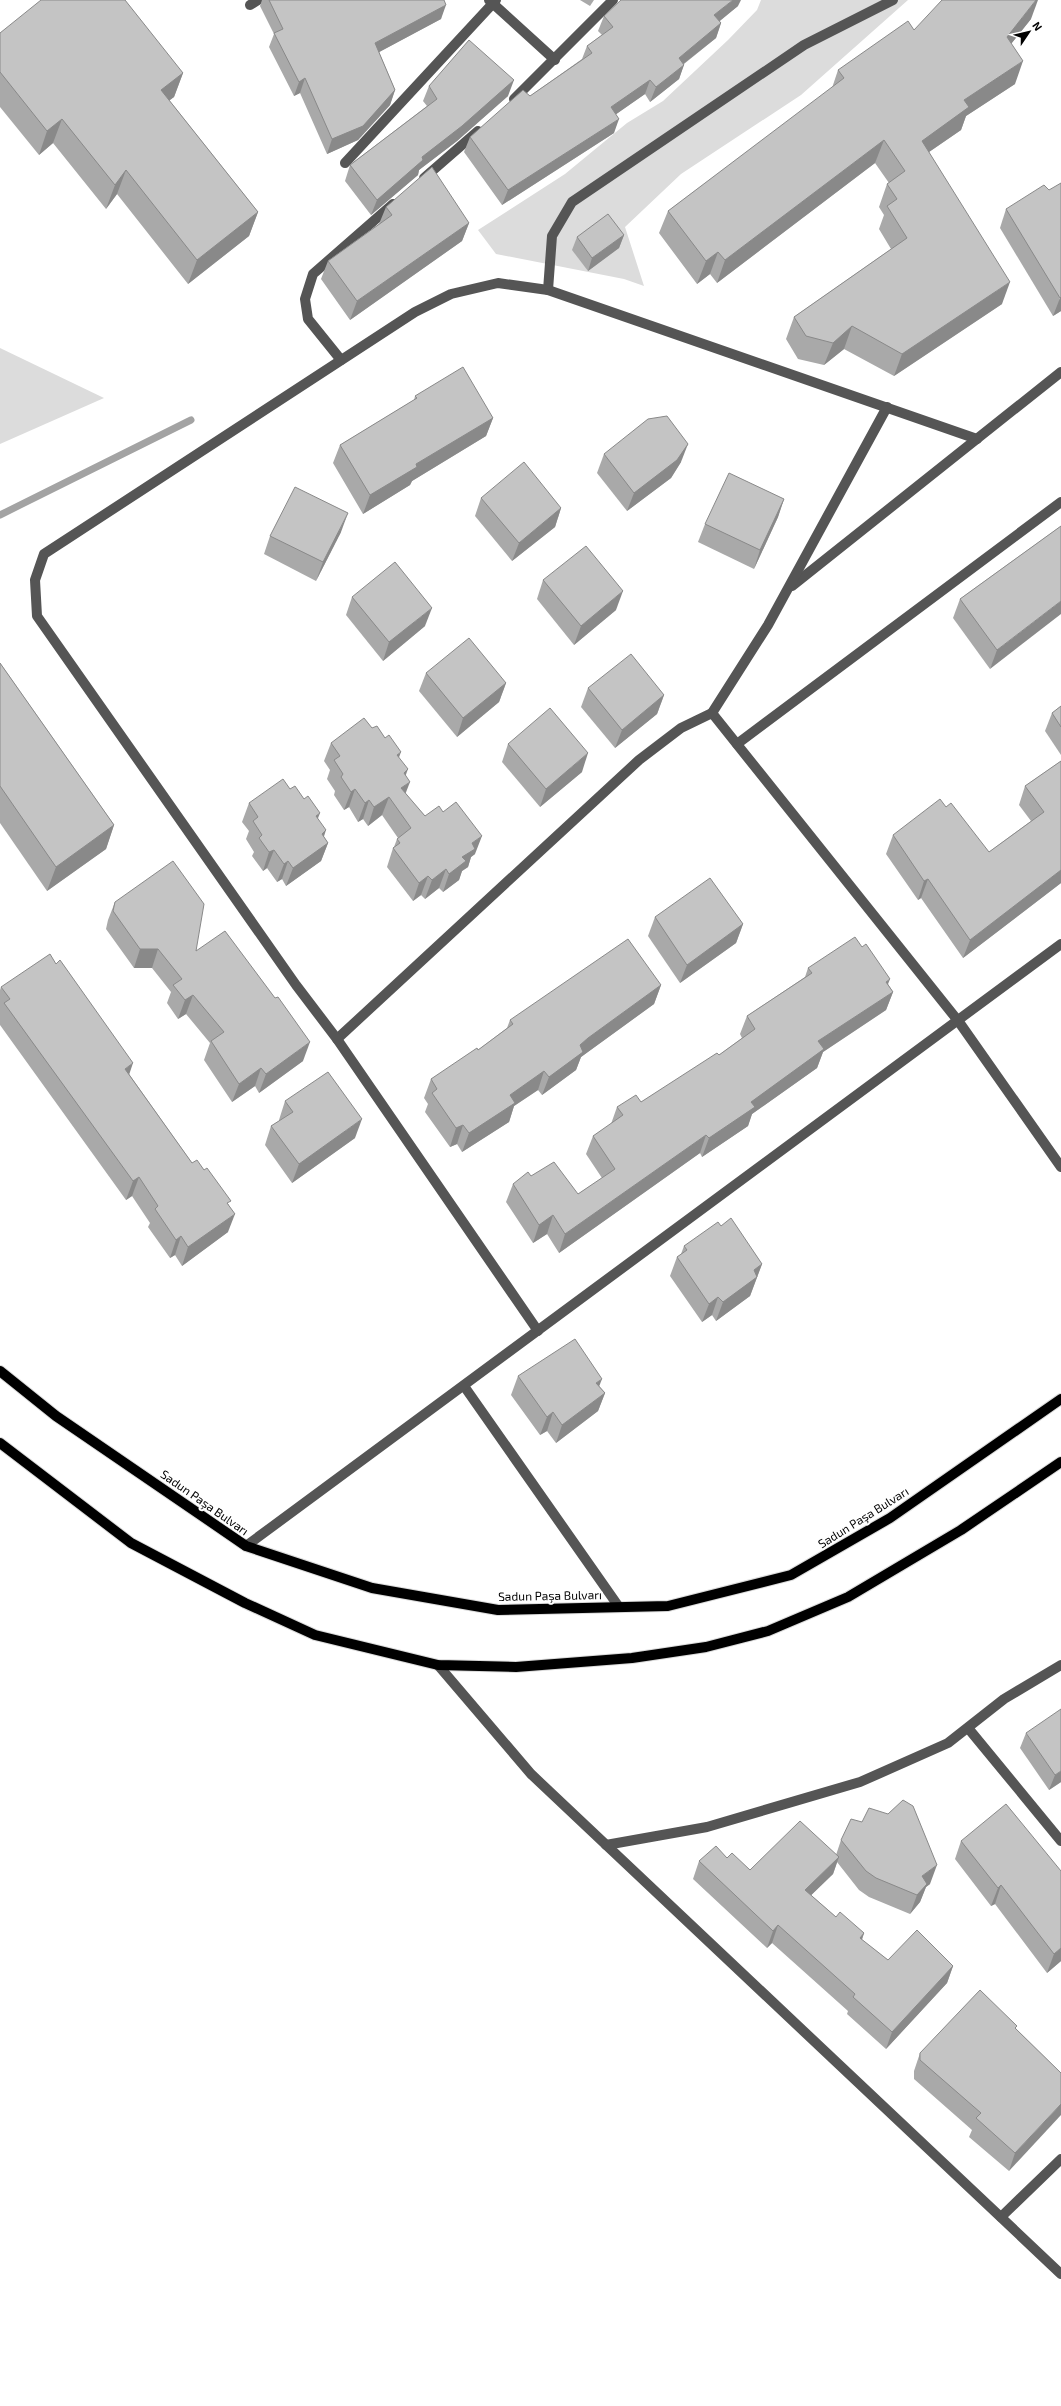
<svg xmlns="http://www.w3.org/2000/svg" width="1061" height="2406" viewBox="0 0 1061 2406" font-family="'Exo 2',sans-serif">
	<rect width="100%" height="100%" fill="#fff"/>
	<g fill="#dcdcdc">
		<polygon points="761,0 908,0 801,95 681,174 625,227 644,286 624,279 496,254 478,230 565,174 627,123 663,101 728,40 757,10"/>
		<polygon points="0,348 104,398 0,444"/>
	</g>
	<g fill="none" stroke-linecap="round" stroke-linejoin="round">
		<polyline stroke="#a3a3a3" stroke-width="7" points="0,515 191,420"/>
		<g stroke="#dbdbdb" stroke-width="12">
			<g id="major">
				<polyline points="0,1371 56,1416 246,1546 372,1588 498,1610 668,1606 791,1575 890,1518 1061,1399"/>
				<polyline points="0,1443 131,1543 245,1603 315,1635 438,1665 516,1667 632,1658 706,1647 768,1631 848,1597 961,1530 1061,1462"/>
			</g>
		</g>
		<g stroke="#555" stroke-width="10">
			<polyline points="489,0 555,60"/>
			<polyline points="250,5 258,0"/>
			<polyline points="514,99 613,0"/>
			<polyline points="345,163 496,0"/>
			<polyline points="424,178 478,131"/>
			<polyline points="548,290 552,236 572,202 804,45 893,0"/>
			<polyline points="341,360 308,319 305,299 313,274 393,204"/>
			<polyline points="792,586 1061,372"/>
			<polyline points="712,713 959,1022 1061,1167"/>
			<polyline points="737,744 1061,502"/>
			<polyline points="337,1039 639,760 681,728 712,713 768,625 887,407"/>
			<polyline points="538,1331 337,1039 296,985 37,616 35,580 44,554 415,312 451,294 498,283 548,290 977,439"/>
			<polyline points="464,1386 619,1607"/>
			<polyline points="246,1546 1061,944"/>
			<polyline points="438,1665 531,1774 1061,2274"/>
			<polyline points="968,1728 1061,1841"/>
			<polyline points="606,1845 707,1827 860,1782 948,1743 1004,1699 1061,1665"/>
			<polyline points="1001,2217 1061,2159"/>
		</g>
		<use href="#major" stroke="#000" stroke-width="10"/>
	</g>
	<g fill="#a9a9a9">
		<polygon points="262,0 444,0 441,19 379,52 395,90 390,105 358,140 327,154 300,93 294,96 269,47 274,34 260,6"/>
		<polygon points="580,0 594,0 590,6"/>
		<polygon points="738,6 719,21 721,23 716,38 684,64 679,79 650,102 645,94 616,114 614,133 502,205 464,152 470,137 530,96 582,59 587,46 602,35 598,31 604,16"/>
		<polygon points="1031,19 1011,44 1015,84 966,116 961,130 929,152 1002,304 894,376 844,349 824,365 798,359 786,339 794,317 891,249 879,229 884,215 879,207 887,184 889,183 875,163 717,283 710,274 697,284 659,233 668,211 832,88 838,70 914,30"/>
		<polygon points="0,33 183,73 174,97 169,100 258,212 249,236 188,284 117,194 106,209 53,143 39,155 0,107"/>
		<polygon points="429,86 508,96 457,141 419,170 418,175 371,215 345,181 350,165 427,106 423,101"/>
		<polygon points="1049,190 1061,311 1053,316 1000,228 1006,209"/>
		<polygon points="386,207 469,223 462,241 350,320 321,279 328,261 379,224"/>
		<polygon points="624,235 619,248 588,271 572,250 577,237"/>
		<polygon points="415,396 493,418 486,436 412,481 410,485 363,514 333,463 340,445 414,400"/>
		<polygon points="604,454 681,462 671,478 627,511 597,473"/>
		<polygon points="481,498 561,508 555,527 512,561 475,516"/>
		<polygon points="784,499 778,517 754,569 698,542 705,524"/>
		<polygon points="1061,526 990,669 953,618 960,599"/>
		<polygon points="341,532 316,581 264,554 270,536"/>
		<polygon points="543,580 616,610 574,645 537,599"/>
		<polygon points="352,597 425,626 383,661 346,615"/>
		<polygon points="0,663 114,825 106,849 47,891 0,823"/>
		<polygon points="426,673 506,683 499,702 457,737 419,691"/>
		<polygon points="588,688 664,695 657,714 615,748 581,707"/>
		<polygon points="1061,706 1061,755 1045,731 1052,713"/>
		<polygon points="372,728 399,758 405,776 405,794 425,816 475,854 471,857 468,867 462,871 459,880 443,892 439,888 425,899 421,895 413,901 387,867 393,848 394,847 397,839 398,838 382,815 368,826 363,819 358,822 349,807 344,810 334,795 335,791 327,779 330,770 324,761 331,743"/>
		<polygon points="508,744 582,772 540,807 502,762"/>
		<polygon points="1061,761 1061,883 963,958 921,898 918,900 886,854 893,835 946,807 989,852 1031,821 1019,805 1025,786"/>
		<polygon points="290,789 318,819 324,837 328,843 321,861 286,886 282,879 277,882 267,868 263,871 252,856 254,852 246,839 249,831 242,822 249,803"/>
		<polygon points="115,902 196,951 303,1061 259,1093 255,1086 232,1102 204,1060 210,1043 186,1014 178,1019 167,1003 171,992 152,968 134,968 106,929 108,920"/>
		<polygon points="655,917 743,924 736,943 680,983 648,936"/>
		<polygon points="808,968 888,984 893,992 886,1010 823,1052 817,1068 752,1114 748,1126 702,1157 700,1153 559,1253 547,1234 533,1243 506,1202 513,1184 531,1176 578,1194 602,1178 586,1154 593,1136 611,1124 617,1107 641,1102 719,1055 742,1038 740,1034 747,1016 805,977"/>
		<polygon points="661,985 654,1004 581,1057 576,1070 542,1095 538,1090 514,1106 509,1122 462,1152 457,1144 450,1147 425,1112 428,1104 424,1098 431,1079 478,1050 507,1028 510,1020"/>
		<polygon points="1,987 129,1074 192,1163 229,1205 228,1232 182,1266 175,1255 170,1258 148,1227 150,1223 132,1196 126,1200 0,1025 0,990"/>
		<polygon points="285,1101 355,1138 292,1183 265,1145 271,1126 279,1121 279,1120"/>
		<polygon points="721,1226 762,1264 750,1296 716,1321 712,1315 702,1322 670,1276 677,1257 681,1254 684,1246"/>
		<polygon points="518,1376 599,1386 605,1393 598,1411 556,1443 547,1431 540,1435 511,1395"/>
		<polygon points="1026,1733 1061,1782 1049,1790 1020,1748"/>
		<polygon points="841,1840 930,1884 926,1887 920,1902 910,1914 869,1897 859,1890 837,1862 833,1874 811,1895 836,1917 864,1933 862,1940 888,1960 953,1966 947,1983 886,2049 847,2014 848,2011 772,1943 767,1948 693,1879 699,1861 727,1858 750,1870 836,1855"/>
		<polygon points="961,1841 1061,1871 1061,1961 1047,1973 995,1904 991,1906 955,1859"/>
		<polygon points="1016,2029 1061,2073 1009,2171 969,2137 972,2130 914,2079 914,2071 920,2053"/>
	</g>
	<g fill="#898989">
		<polygon points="733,0 741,0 738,6 709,30 714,15"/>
		<polygon points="1036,0 1038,0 1031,19 998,60 1007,37"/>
		<polygon points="446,5 441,19 370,57 375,43"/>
		<polygon points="721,23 716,38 673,72 679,58"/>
		<polygon points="1023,61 1015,84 966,116 961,130 913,163 922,141 964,100"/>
		<polygon points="684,65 679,79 650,102 656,87"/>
		<polygon points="183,73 174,97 152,114 161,90"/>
		<polygon points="305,78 300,93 294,96 299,82"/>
		<polygon points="514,80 508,96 457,141 419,170 418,175 371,215 377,200 422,157"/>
		<polygon points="650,80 645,94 605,122 611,107"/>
		<polygon points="395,90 390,105 358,140 327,154 332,139"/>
		<polygon points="62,119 53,143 39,155 47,131"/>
		<polygon points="619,119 614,133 502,205 508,190"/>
		<polygon points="884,140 875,163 717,283 725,260"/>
		<polygon points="126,170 117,194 106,209 115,185"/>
		<polygon points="258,212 249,236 188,284 197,260"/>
		<polygon points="469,223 462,241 350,320 357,301"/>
		<polygon points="624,235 619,248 588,271 592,258"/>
		<polygon points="718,252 710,274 697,284 706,261"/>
		<polygon points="1010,282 1002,304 894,376 902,354"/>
		<polygon points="1061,297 1061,311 1053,316 1060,298"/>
		<polygon points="852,326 844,349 824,365 833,343"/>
		<polygon points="493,418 486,436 412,481 410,485 363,514 370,495 416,464"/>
		<polygon points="688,444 681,462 671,478 627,511 634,493"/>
		<polygon points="784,499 778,517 754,569 760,550"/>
		<polygon points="561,508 555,527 512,561 519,543"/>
		<polygon points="348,513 341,532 316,581 323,562"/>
		<polygon points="623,591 616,610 574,645 581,626"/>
		<polygon points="1061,601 1061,614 990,669 997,650"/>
		<polygon points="432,608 425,626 383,661 389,642"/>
		<polygon points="506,683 499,702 457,737 463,718"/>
		<polygon points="664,695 657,714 615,748 622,730"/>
		<polygon points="401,752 394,771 397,755"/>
		<polygon points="588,753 582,772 540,807 546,789"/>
		<polygon points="408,769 401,788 404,773"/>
		<polygon points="410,782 403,800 401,788"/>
		<polygon points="355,789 349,807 344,810 351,792"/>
		<polygon points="389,797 382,815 368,826 374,807"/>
		<polygon points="369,800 363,819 358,822 365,803"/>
		<polygon points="320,813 313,831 316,816"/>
		<polygon points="114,825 106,849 47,891 56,867"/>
		<polygon points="326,830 320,849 328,843 321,861 286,886 293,868 322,834"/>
		<polygon points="482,836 475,854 471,857 468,867 462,871 459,880 443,892 449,874 462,857 472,843"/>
		<polygon points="274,850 267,868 263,871 269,852"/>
		<polygon points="288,861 282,879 277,882 284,864"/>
		<polygon points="446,869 439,888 425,899 432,880"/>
		<polygon points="1061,870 1061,883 963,958 970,940"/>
		<polygon points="428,876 421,895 413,901 419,883"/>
		<polygon points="928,879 921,898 918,900 924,881"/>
		<polygon points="743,924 736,943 680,983 687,965"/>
		<polygon points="140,949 158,949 152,968 134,968"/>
		<polygon points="890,979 883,997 886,982"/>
		<polygon points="661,985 654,1004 581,1057 576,1070 542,1095 549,1077 580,1045 588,1038"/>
		<polygon points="893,992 886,1010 823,1052 817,1068 752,1114 748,1126 702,1157 709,1138 751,1102 818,1041"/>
		<polygon points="193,995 186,1014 178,1019 185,1000"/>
		<polygon points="310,1042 303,1061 259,1093 266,1074"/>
		<polygon points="133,1063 127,1081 125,1069"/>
		<polygon points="261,1068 255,1086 232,1102 239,1084"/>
		<polygon points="544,1071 538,1090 514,1106 509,1122 462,1152 469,1133 510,1095"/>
		<polygon points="362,1119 355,1138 292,1183 299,1164"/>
		<polygon points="463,1125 457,1144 450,1147 456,1128"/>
		<polygon points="706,1135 700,1153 559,1253 565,1234"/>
		<polygon points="139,1177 132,1196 126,1200 133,1181"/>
		<polygon points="235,1214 228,1232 182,1266 188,1247"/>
		<polygon points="553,1215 547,1234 533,1243 539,1225"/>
		<polygon points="181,1236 175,1255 170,1258 176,1240"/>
		<polygon points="762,1264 750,1296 716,1321 723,1302 754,1270"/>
		<polygon points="718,1297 712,1315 702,1322 709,1304"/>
		<polygon points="602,1379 595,1397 596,1383"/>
		<polygon points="605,1393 598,1411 556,1443 562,1425"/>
		<polygon points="553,1412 547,1431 540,1435 547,1417"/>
		<polygon points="1061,1771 1061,1782 1049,1790 1055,1775"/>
		<polygon points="839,1857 833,1874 799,1907 805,1890"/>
		<polygon points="937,1865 930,1884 926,1887 920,1902 910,1914 917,1895 922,1876"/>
		<polygon points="1001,1885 995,1904 991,1906 998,1888"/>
		<polygon points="778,1925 772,1943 767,1948 773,1931"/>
		<polygon points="864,1933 858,1950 860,1938"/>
		<polygon points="1061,1948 1061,1961 1047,1973 1054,1954"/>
		<polygon points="953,1966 947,1983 886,2049 892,2032"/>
		<polygon points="1061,2104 1061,2115 1009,2171 1015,2153"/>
	</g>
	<g fill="#c4c4c4" stroke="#898989">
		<polygon points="41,0 125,0 183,73 161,90 258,212 197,260 126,170 115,185 62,119 47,131 0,72 0,33"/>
		<polygon points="269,0 444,0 446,5 375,43 395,90 363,126 332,139 305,78 299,82 274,33 283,29"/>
		<polygon points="621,0 733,0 714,15 721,23 679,58 684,65 656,87 650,80 611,107 619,119 508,190 470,137 523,90 530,96 592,53 587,46 613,27 604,16"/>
		<polygon points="942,0 1036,0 1007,37 1023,61 964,100 969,107 922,141 1010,282 902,354 852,326 833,343 806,336 794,317 907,238 887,206 897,199 887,184 905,171 884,140 725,260 718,252 706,261 668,211 844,78 838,70 908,21 914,30"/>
		<polygon points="469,40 514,80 462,126 422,157 423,160 377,200 350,165 437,99 429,86"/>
		<polygon points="432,167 469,223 357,301 328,261 392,215 386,207"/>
		<polygon points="1061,183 1061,297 1060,298 1006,209 1044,185 1049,190"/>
		<polygon points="608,214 624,235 592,258 577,237"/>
		<polygon points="463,367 493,418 416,464 417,467 370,495 340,445 417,398 415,396"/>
		<polygon points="667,416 688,444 677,460 634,493 604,454 648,419"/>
		<polygon points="524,462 561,508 519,543 481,498"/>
		<polygon points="729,473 784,499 760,550 705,524"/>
		<polygon points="295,487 348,513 323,562 270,536"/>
		<polygon points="1061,526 1061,601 997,650 960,599"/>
		<polygon points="586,546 623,591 581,626 543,580"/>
		<polygon points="395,562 432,608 389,642 352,597"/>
		<polygon points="469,638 506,683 463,718 426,673"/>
		<polygon points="631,654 664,695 622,730 588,688"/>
		<polygon points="0,663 114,825 56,867 0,786"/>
		<polygon points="1061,706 1061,727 1052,713"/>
		<polygon points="550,708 588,753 546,789 508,744"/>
		<polygon points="364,718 372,728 377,726 385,738 389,735 401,752 397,755 408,769 404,773 410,782 401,788 425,816 439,806 443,812 456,802 482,836 472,843 475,849 462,857 466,861 449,874 446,869 432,880 428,876 419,883 393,848 400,843 397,839 411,828 389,797 374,807 369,800 365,803 355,789 351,792 341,777 343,774 334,760 340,756 331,743"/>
		<polygon points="1061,761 1061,870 970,940 928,879 924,881 893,835 940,799 946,807 951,803 989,852 1044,812 1025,786"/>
		<polygon points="283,779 290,789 295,786 304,799 308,796 320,813 316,816 326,830 322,834 328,843 293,868 288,861 284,864 274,850 269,852 259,838 262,835 253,821 258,817 249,803"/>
		<polygon points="173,861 204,904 196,951 225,931 275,998 278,997 310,1042 266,1074 261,1068 239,1084 211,1041 224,1032 193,995 185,1000 173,985 182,979 158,949 140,949 113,911 115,902"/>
		<polygon points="710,878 743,924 687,965 655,917"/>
		<polygon points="855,937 862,947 866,944 890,979 886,982 893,992 818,1041 824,1049 751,1102 755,1107 709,1138 706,1135 565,1234 553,1215 539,1225 513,1184 528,1172 531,1176 554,1162 578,1194 615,1169 593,1136 623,1115 617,1107 636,1095 641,1102 717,1053 719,1055 755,1029 747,1016 812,973 808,968"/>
		<polygon points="628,939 661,985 588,1038 580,1045 583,1052 549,1077 544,1071 510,1095 515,1103 469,1133 463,1125 456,1128 432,1093 437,1089 431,1079 477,1048 478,1050 513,1024 510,1020"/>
		<polygon points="50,954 56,964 60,960 133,1063 125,1069 192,1163 197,1160 204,1170 207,1168 231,1201 227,1203 235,1214 188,1247 181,1236 176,1240 155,1209 158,1206 139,1177 133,1181 4,1003 10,999 1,987"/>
		<polygon points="328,1072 362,1119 299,1164 271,1126 293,1112 285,1101"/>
		<polygon points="731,1218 762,1264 754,1270 757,1277 723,1302 718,1297 709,1304 677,1257 687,1250 684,1246 718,1222 721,1226"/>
		<polygon points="575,1339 602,1379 596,1383 605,1393 562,1425 553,1412 547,1417 518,1376"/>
		<polygon points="1061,1709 1061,1771 1055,1775 1026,1733"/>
		<polygon points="903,1800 913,1806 937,1865 922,1876 927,1884 917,1895 876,1878 866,1871 841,1840 851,1819 862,1822 869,1808 888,1814"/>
		<polygon points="1006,1804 1061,1871 1061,1948 1054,1954 1001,1885 998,1888 961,1841"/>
		<polygon points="800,1821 839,1857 805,1890 836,1917 840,1912 864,1933 860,1938 888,1960 917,1930 953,1966 892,2032 853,1997 855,1994 778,1925 773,1931 699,1861 716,1846 727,1858 732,1853 750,1870"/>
		<polygon points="980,1990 1017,2026 1015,2028 1061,2073 1061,2104 1015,2153 976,2118 981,2113 920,2060 920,2053"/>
	</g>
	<g text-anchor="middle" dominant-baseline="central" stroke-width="4" stroke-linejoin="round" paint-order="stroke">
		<g font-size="12" fill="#000" stroke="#fff">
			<text transform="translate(205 1502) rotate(35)">Sadun Paşa Bulvarı</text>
			<text transform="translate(863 1517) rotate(-32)">Sadun Paşa Bulvarı</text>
			<text transform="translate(550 1595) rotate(-1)">Sadun Paşa Bulvarı</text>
		</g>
	</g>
	<g transform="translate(1029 32) rotate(55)" stroke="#ffffff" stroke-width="3" paint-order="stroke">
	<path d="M0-3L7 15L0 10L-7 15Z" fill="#000000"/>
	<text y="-6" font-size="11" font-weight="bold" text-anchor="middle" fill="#000000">N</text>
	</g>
</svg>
